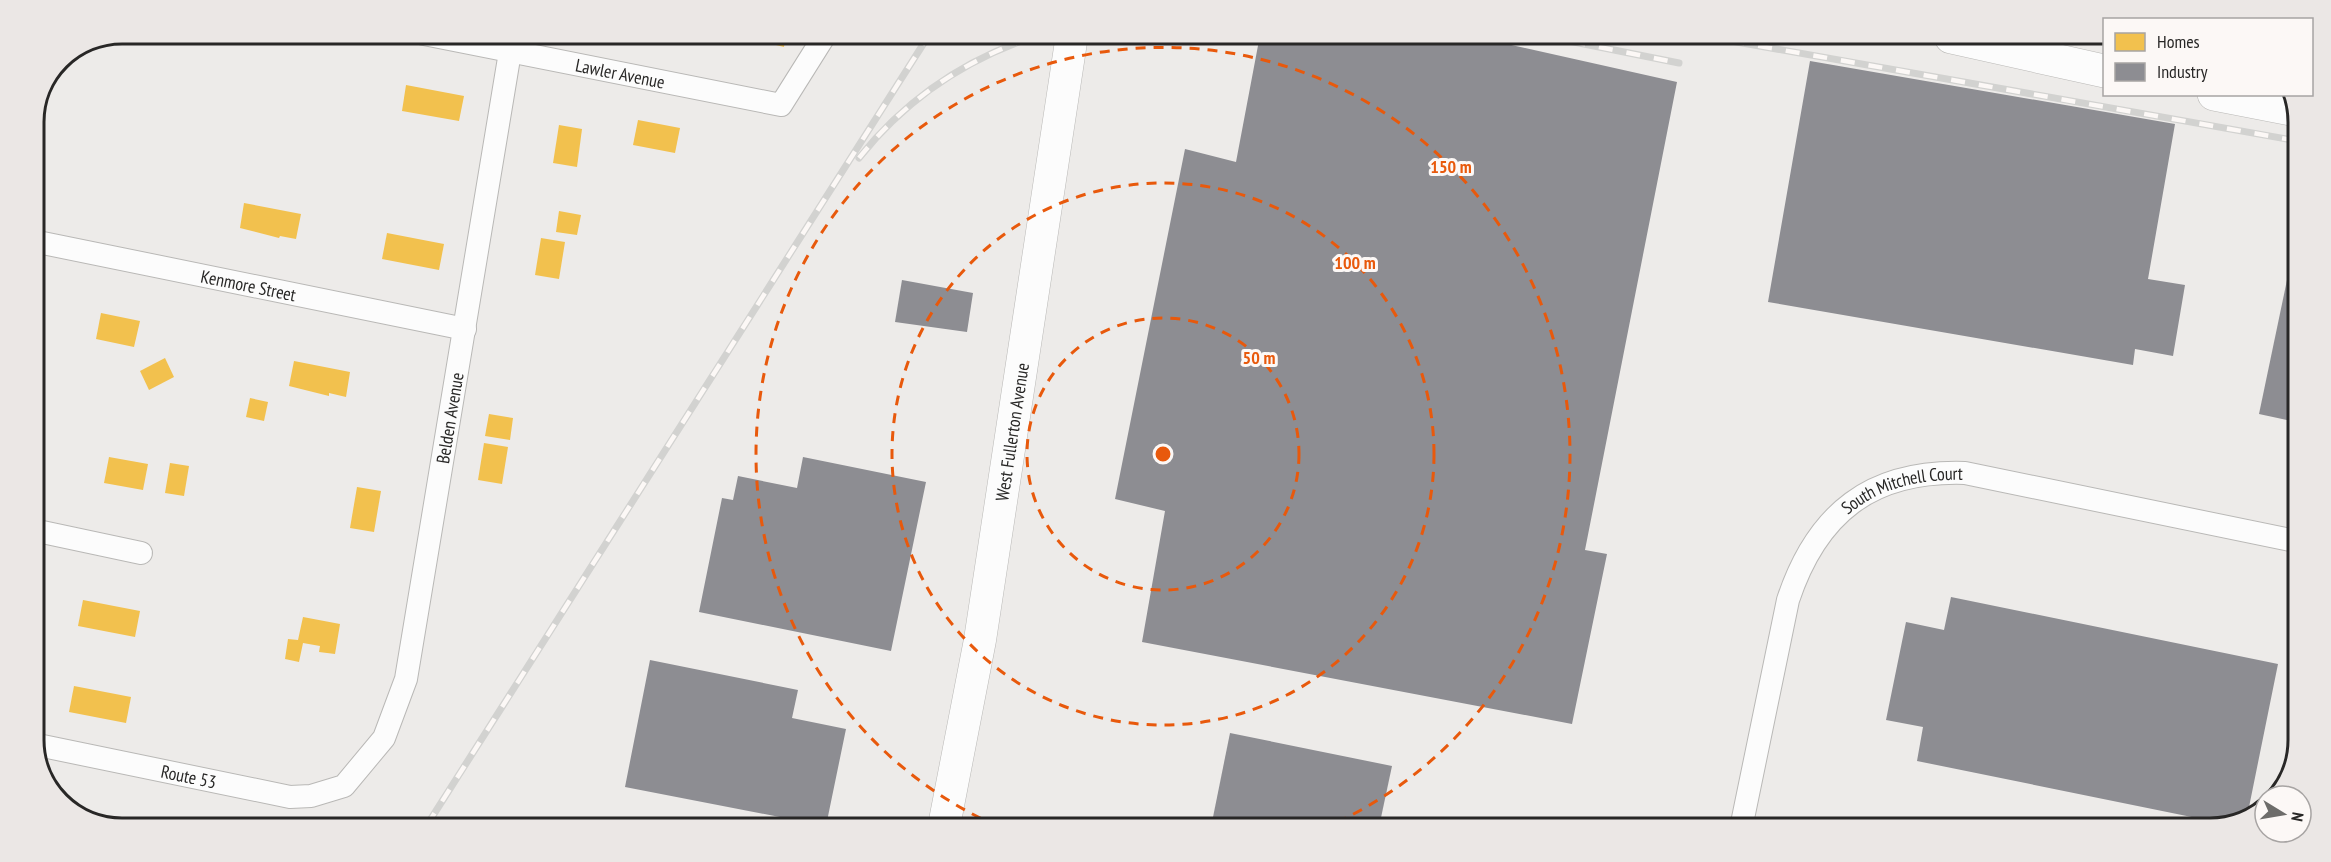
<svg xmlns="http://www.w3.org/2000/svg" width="2331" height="862" viewBox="0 0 2331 862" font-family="'PT Sans Narrow',sans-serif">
	<rect width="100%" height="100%" fill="#edebe9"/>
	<g fill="#f2c14e">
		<polygon points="731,34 786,34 784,47"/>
		<polygon points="64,56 62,72 53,71 59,59"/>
		<polygon points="406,85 464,96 459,121 402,111"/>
		<polygon points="638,120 680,128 675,153 633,145"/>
		<polygon points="559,125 582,129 577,167 553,163"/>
		<polygon points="244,203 301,214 296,239 280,236 279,238 240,228"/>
		<polygon points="559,211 581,215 577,235 556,232"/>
		<polygon points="387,233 444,244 439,270 382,259"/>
		<polygon points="541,238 565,242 559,279 535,275"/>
		<polygon points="101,313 140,321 134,347 96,339"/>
		<polygon points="165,358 174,377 149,390 140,371"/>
		<polygon points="294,361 350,372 346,397 329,393 329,396 289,386"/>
		<polygon points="250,398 268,402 264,421 246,417"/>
		<polygon points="489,414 513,418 510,440 485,436"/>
		<polygon points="484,443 508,447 502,484 478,480"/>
		<polygon points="109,457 148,464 143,490 104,483"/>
		<polygon points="170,463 189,466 184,496 165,493"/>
		<polygon points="357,487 381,491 374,532 350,528"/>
		<polygon points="83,600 140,611 135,637 78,626"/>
		<polygon points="303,617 340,624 335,654 319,652 320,646 303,643 299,662 285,659 288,639 298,640"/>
		<polygon points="74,686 131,697 126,723 69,712"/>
	</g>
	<g fill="#8d8d92">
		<polygon points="1260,35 1471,36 1677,82 1585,550 1607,554 1572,724 1142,642 1165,511 1115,499 1185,149 1236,162"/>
		<polygon points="1810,61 2175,124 2148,279 2185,285 2173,356 2135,349 2133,365 1768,302"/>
		<polygon points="2296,237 2297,237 2296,422 2259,414"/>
		<polygon points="902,280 973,293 967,332 895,322"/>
		<polygon points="803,457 926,482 891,651 699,612 722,498 733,500 738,476 797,488"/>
		<polygon points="1951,597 2278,664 2247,817 2226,824 1917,761 1923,727 1886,720 1906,622 1944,630"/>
		<polygon points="650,660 798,690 792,718 846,729 826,826 625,787"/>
		<polygon points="1230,733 1392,766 1379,827 1211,827"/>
	</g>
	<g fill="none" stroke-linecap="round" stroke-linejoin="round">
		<g stroke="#b9b8b6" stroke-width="24">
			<g id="street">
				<path id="s1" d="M424 34 781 105 825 35"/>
				<path id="s2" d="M33 241 465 329"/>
				<polyline points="33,530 141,553"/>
				<path id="s3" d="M33 744 290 797 311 796 344 786 384 738 406 679 513 34"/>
				<path id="s4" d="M1741 828 1788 600C1817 513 1871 470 1965 473L2295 541"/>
			</g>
		</g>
		<g stroke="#b9b8b6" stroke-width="33">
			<g id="secondary">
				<path id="s5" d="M944 826 980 640 1072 35"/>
			</g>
		</g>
		<g stroke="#b9b8b6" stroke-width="34">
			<g id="highway">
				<polyline points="1951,37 2104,71"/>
				<polyline points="2214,94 2296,110"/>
			</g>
		</g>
		<use href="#street" stroke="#fcfcfc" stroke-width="22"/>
		<use href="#secondary" stroke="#fcfcfc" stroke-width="32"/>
		<use href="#highway" stroke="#fcfcfc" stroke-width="33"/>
		<g stroke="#d2d2d0" stroke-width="7">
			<g id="rail">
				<polyline points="1544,36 1679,63"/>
				<polyline points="1703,36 2298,141"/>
				<path d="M859 158C906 99 967 58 1039 35"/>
				<polyline points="427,825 929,35"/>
			</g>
		</g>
		<use href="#rail" stroke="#fcf8f6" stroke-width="4.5" stroke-dasharray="14" stroke-linecap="butt"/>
	</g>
	<g fill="none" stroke="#e8590c" stroke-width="3" stroke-dasharray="10 8">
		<circle cx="1163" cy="454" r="136"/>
		<circle cx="1163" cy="454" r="271"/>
		<path d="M997 826A407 407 0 1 1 1329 826"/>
	</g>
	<g text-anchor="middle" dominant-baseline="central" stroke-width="6" stroke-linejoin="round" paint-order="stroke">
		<g font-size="18" fill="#282726" stroke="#fcf8f6">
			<text stroke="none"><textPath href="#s1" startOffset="200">Lawler Avenue</textPath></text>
			<text stroke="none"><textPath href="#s2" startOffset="220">Kenmore Street</textPath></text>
			<text stroke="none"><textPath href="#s3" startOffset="708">Belden Avenue</textPath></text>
			<text stroke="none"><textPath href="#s5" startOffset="400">West Fullerton Avenue</textPath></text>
			<text stroke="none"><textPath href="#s4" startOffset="404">South Mitchell Court</textPath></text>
			<text stroke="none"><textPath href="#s3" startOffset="159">Route 53</textPath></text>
		</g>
	</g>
	<path d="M0 0H2331V862H0ZM122 44H2210A78 78 0 0 1 2288 122V740A78 78 0 0 1 2210 818H122A78 78 0 0 1 44 740V122A78 78 0 0 1 122 44Z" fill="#ebe7e5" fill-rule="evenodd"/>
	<path fill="none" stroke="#282726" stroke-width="3" d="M122 44H2210A78 78 0 0 1 2288 122V740A78 78 0 0 1 2210 818H122A78 78 0 0 1 44 740V122A78 78 0 0 1 122 44Z"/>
	<circle cx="1163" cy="454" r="9" fill="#e8590c" stroke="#fcf8f6" stroke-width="3"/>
	<g font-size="18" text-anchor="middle" font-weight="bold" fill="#e8590c" stroke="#fcf8f6" stroke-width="6" stroke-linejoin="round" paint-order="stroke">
		<text x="1451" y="173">150 m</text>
		<text x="1355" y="269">100 m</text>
		<text x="1259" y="364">50 m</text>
	</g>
	<rect x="2103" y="18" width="210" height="78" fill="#fcf8f6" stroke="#a7a4a3" stroke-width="1.5"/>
	<rect x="2115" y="33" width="30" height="18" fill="#f2c14e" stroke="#a7a4a3" stroke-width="1.5"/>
	<text x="2157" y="48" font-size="18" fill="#282726">Homes</text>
	<rect x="2115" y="63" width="30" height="18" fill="#8d8d92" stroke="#a7a4a3" stroke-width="1.5"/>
	<text x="2157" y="78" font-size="18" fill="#282726">Industry</text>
	<g transform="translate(2283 814) rotate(101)"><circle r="28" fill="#fcf8f6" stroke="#a7a4a3" stroke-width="1.5"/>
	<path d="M0-4.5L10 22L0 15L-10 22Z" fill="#6d6c6a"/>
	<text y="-9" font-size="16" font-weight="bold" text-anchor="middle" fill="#282726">N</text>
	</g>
</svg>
